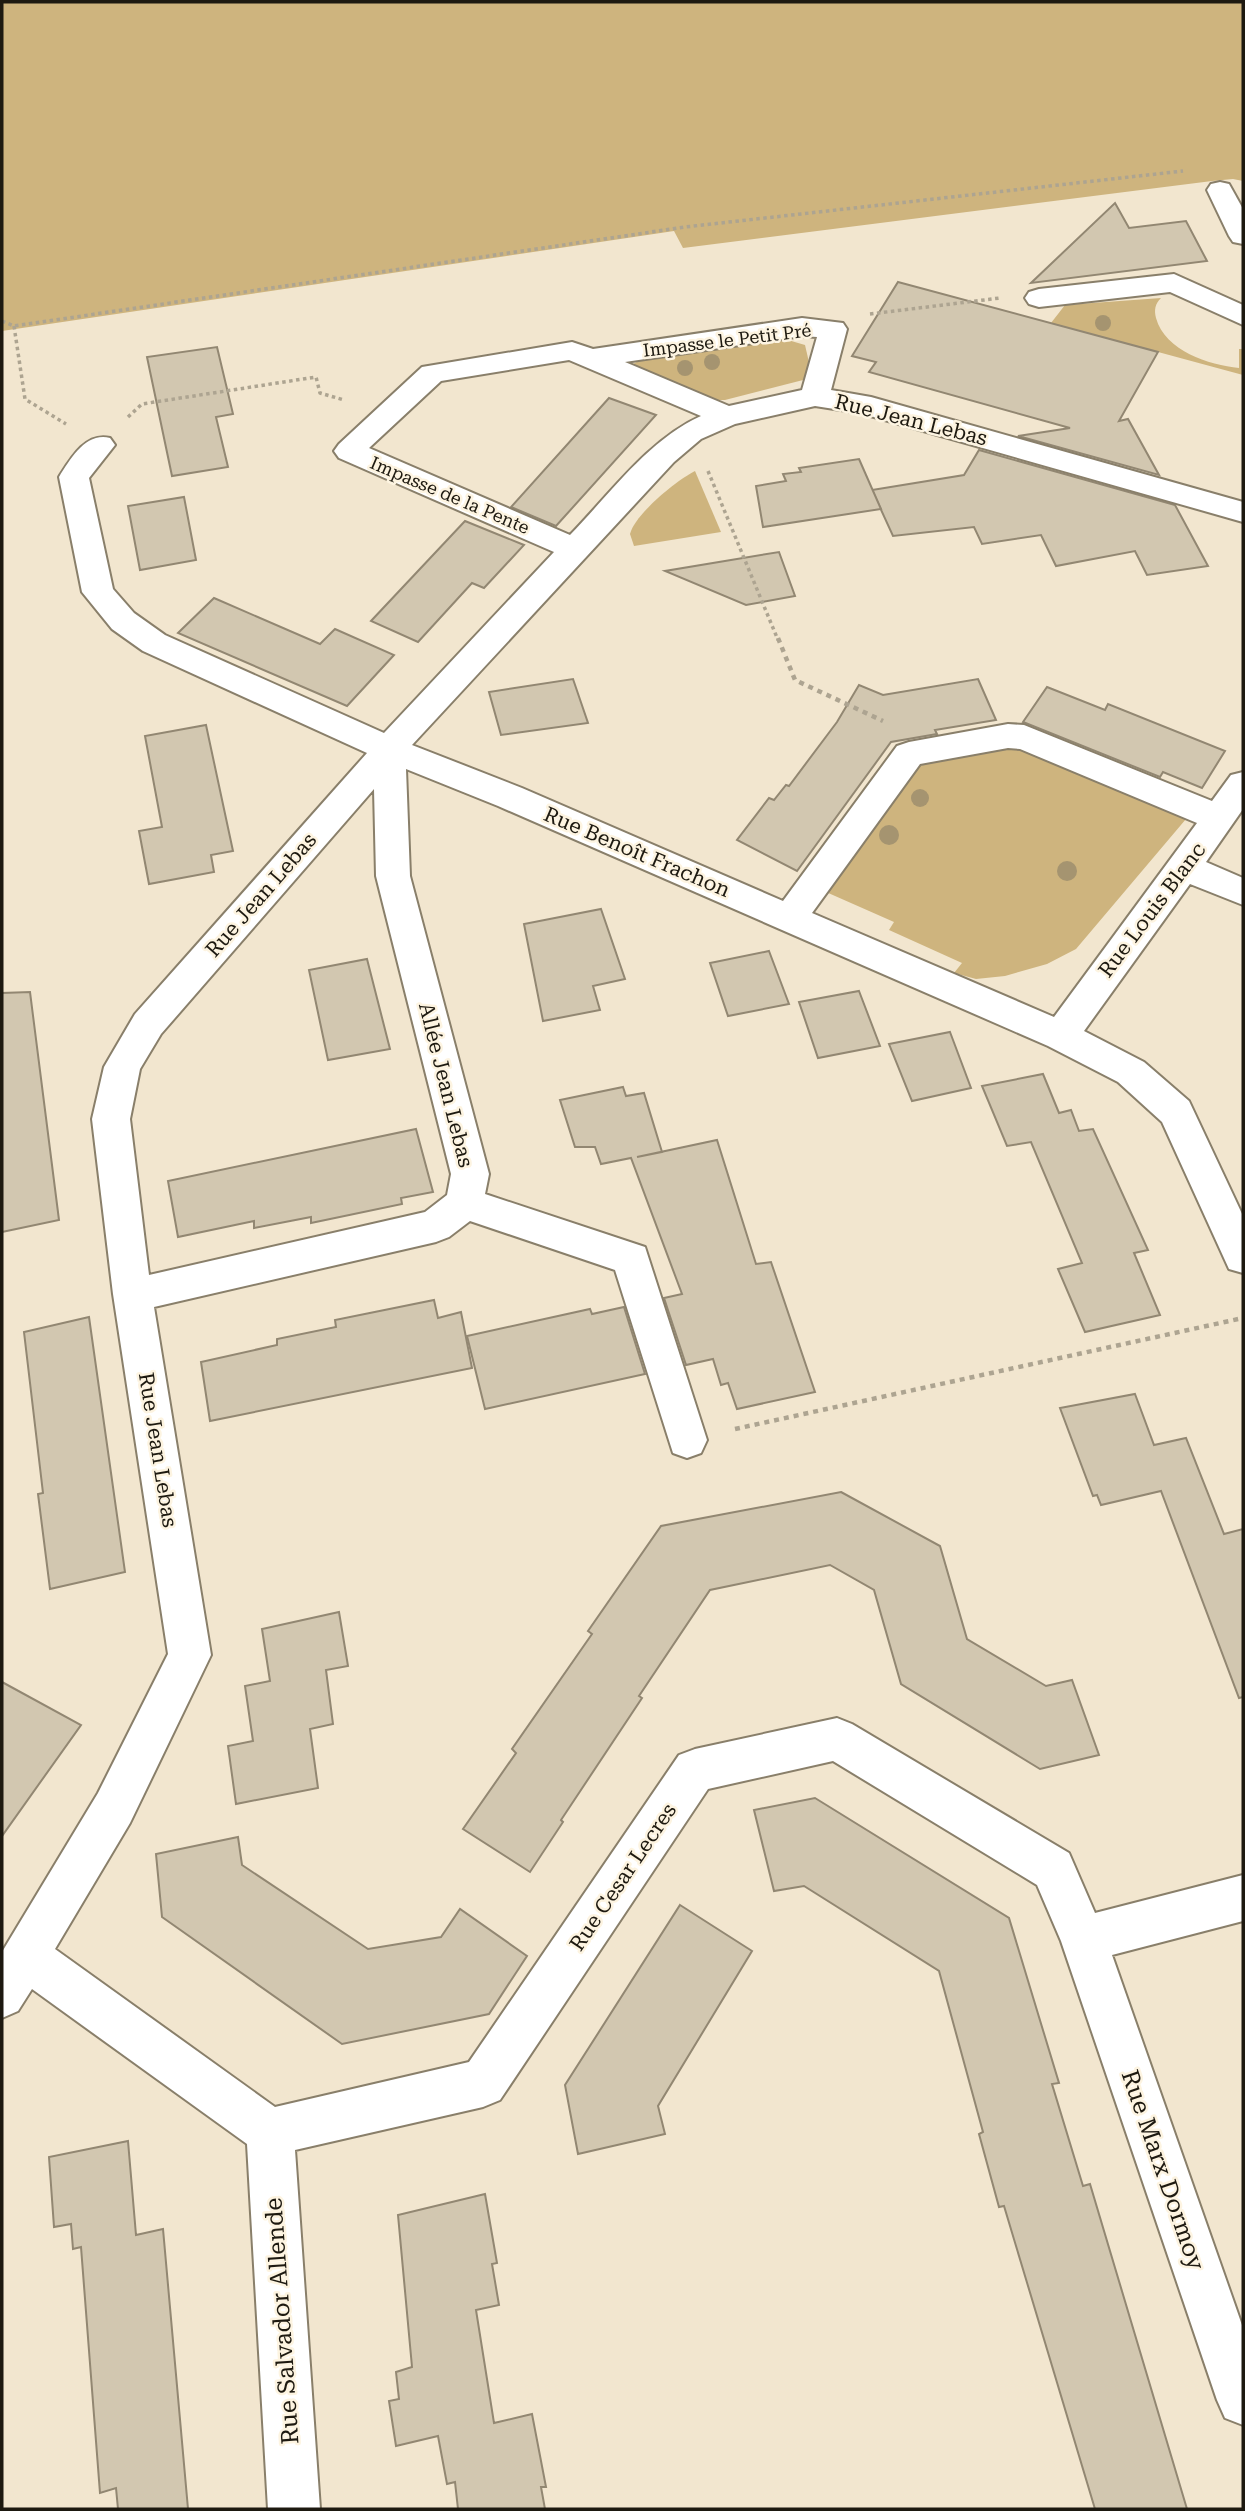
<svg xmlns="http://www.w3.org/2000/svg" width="1245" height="2511" viewBox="0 0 1245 2511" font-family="'Roboto Serif',serif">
	<rect width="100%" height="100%" fill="#f2e6cf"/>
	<g fill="#ceb47e">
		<polygon points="2,2 1243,2 1243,181 1233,179 1212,181 683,248 674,231 2,331"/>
		<path d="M1161 298C1155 304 1154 310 1156 318 1165 351 1209 365 1239 368V349H1243V375L1051 323 1065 305Z"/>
		<polygon points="781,338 805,345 811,371 807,379 725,400 713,400 633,364 646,357"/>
		<path d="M695 471 721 532 634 546 630 534C635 514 677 480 695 471Z"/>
		<polygon points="998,748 1012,748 1035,755 1186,819 1076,949 1047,964 1005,976 976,979 954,973 962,963 889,930 894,922 826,892 920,766 926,762"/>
	</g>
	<g fill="#d2c7b0" stroke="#928772" stroke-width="2">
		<polygon points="1115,203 1129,228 1186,221 1207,261 1031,283"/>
		<polygon points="898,282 1158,352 1119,421 1128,419 1159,475 1018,436 1070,428 869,372 876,362 852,356"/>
		<polygon points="217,347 233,414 216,417 228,467 172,476 147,357"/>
		<polygon points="609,398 656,415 556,526 511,507"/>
		<polygon points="979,450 1175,505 1208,566 1147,575 1135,551 1056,566 1041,535 982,544 974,527 893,536 872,490 964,475"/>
		<polygon points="859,459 881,509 763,527 756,486 786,481 783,474 801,472 799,468"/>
		<polygon points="184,497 196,560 140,570 128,506"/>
		<polygon points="465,521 524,545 484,588 472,583 418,642 371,621"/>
		<polygon points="779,552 795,596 746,605 665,571"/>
		<polygon points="214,598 320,644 335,629 394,655 347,706 178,633"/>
		<polygon points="573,679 588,723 501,735 489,692"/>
		<polygon points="978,679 996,720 935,730 937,734 891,742 797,871 737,840 769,798 774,800 786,785 789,786 837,722 859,685 883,695"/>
		<polygon points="1047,687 1105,710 1108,704 1225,751 1202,788 1163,772 1160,777 1023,722"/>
		<polygon points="206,725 233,851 211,855 214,872 149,884 139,831 162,827 145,736"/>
		<polygon points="601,909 625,979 593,986 600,1010 543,1021 524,924"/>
		<polygon points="769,951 789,1004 728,1016 710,963"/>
		<polygon points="367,959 390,1049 328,1060 309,970"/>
		<polygon points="859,991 880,1046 818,1058 799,1002"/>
		<polygon points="30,992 59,1220 2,1232 2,993"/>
		<polygon points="950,1032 971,1088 912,1101 889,1044"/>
		<polygon points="1043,1074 1059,1113 1071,1110 1079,1131 1093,1129 1148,1250 1134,1253 1160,1315 1085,1332 1058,1269 1082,1263 1031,1142 1007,1146 982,1086"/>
		<polygon points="623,1087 626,1096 644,1093 662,1152 637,1157 717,1140 756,1264 771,1262 815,1392 737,1409 728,1383 721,1385 713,1359 686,1365 664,1298 682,1294 631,1158 601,1164 595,1147 575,1147 560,1100"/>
		<polygon points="416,1129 433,1192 401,1198 402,1204 311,1223 311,1217 254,1228 254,1221 178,1237 168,1181"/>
		<polygon points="434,1300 438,1318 461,1312 472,1368 210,1421 201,1362 277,1345 277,1339 336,1327 335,1320"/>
		<polygon points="624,1307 645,1374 485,1409 467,1336 590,1309 592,1314"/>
		<polygon points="89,1317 125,1572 50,1589 38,1494 43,1493 24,1332"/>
		<polygon points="1135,1394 1154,1445 1186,1438 1224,1534 1243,1529 1243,1697 1239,1698 1161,1491 1101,1505 1097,1495 1093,1496 1060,1408"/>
		<polygon points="841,1492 940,1546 967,1639 1046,1686 1072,1680 1099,1755 1040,1769 901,1684 874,1590 830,1565 710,1590 639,1696 642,1698 561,1820 563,1822 530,1872 463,1829 516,1753 512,1749 592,1634 588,1631 661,1526"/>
		<polygon points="339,1612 348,1666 326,1670 333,1724 310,1729 318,1788 236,1804 228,1746 253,1741 245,1686 270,1681 262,1629"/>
		<polygon points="2,1682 81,1725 2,1836"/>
		<polygon points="815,1798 1009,1918 1059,2083 1052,2084 1083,2186 1090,2184 1187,2509 1095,2509 1004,2206 999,2207 979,2134 983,2132 939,1971 804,1886 774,1891 754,1810"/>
		<polygon points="238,1837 242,1865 368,1949 441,1937 460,1909 527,1956 489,2014 342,2044 162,1917 156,1854"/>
		<polygon points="680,1905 752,1951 658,2106 665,2134 578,2154 565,2085"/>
		<polygon points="128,2141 136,2235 163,2229 188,2509 118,2509 116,2488 100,2493 81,2247 73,2249 71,2224 54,2227 49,2157"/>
		<polygon points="485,2194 497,2263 492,2264 499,2305 476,2310 494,2423 532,2414 546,2487 541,2487 545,2509 458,2509 455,2482 447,2484 438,2436 396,2446 389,2401 399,2399 396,2372 412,2367 398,2215"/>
	</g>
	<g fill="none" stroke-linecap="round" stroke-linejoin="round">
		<g stroke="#897f6a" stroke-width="4">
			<g id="minor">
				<polygon points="1220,182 1229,184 1243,209 1243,244 1233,242 1229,236 1207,190 1211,184"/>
				<polygon points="1174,274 1243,305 1243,325 1170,292 1039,307 1029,304 1025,298 1029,292 1039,289"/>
				<path d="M802 318 843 323 847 329 831 390 871 397 1243 502V522L860 413 815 406 735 424 701 439 674 462 412 745 522 788 783 901 897 746 909 742 1008 724 1024 725 1212 801 1231 775 1243 772V809L1206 862 1243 878V905L1190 884 1084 1031 1144 1062 1189 1101 1243 1216V1273L1229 1269 1162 1122 1118 1082 1048 1046 498 806 406 769 410 876 489 1174 485 1194 645 1247 707 1440 701 1453 687 1458 673 1453 615 1270 470 1221 449 1237 436 1242 154 1307 211 1655 130 1823 55 1949 275 2107 469 2062 679 1755 695 1749 837 1718 852 1724 1069 1853 1095 1913 1243 1875V1921L1112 1955 1243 2328V2425L1225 2418 1217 2400 1061 1941 1037 1885 833 1761 708 1789 500 2100 483 2107 295 2150 320 2509H268L247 2144 32 1989 18 2011 2 2018V1952L98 1793 168 1654 113 1294 92 1119 104 1067 135 1014 367 753 143 651 112 629 82 592 59 477C71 458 86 432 110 438L115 445 89 478 113 589 134 613 165 635 384 733 554 552 339 458 334 451 339 444 422 367 572 342 593 349ZM802 336 817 337 802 390 729 406 625 362ZM569 360 701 416C648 440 610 494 570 535L369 448 441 381ZM1008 748 1020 749 1197 823 1054 1017 812 913 920 764ZM374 789 376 876 451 1174 447 1195 425 1212 149 1275 130 1119 140 1069 161 1034Z"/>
			</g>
		</g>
		<g stroke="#ada491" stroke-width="3.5" stroke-dasharray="3.5 3.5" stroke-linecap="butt">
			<polyline points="870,314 1000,298"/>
			<polyline points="2,321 14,326 685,227 1183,171"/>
			<polyline points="14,326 25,399 66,424"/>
			<polyline points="128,417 142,404 316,377 320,393 344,400"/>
			<polyline points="708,471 778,640"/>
		</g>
		<g stroke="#ada491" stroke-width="4.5" stroke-dasharray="5 5" stroke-linecap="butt">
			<polyline points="778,638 795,680 883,721"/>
			<polyline points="735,1429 1243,1318"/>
		</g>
		<use href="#minor" fill="#fff" fill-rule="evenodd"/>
	</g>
	<g fill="#a59470">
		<circle cx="1103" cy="323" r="8"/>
		<circle cx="712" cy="362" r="8"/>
		<circle cx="685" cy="368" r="8"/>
		<circle cx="920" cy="798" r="9"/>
		<circle cx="889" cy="835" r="10"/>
		<circle cx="1067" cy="871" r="10"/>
	</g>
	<g text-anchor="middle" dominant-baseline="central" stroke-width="5" stroke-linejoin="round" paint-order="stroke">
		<g font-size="18" fill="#1d1910" stroke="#fdf4e1">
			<text transform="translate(727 340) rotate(-7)">Impasse le Petit Pré</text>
			<text transform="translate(450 495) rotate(23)">Impasse de la Pente</text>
		</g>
		<g font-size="21" fill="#1d1910" stroke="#fdf4e1">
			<text transform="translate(911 420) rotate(14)">Rue Jean Lebas</text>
			<text transform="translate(637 852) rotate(23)">Rue Benoît Frachon</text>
			<text transform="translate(261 895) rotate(-49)">Rue Jean Lebas</text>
			<text transform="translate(1152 910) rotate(-53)">Rue Louis Blanc</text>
			<text transform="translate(446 1085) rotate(76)">Allée Jean Lebas</text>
			<text transform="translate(158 1450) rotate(81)">Rue Jean Lebas</text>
			<text transform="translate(623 1877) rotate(-56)">Rue Cesar Lecres</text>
		</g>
		<g font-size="24" fill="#1d1910" stroke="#fdf4e1">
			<text transform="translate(1163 2170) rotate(71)">Rue Marx Dormoy</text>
			<text transform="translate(282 2321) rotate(-94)">Rue Salvador Allende</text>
		</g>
	</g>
	<rect width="1245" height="2511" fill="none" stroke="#1d1910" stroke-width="7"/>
</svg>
